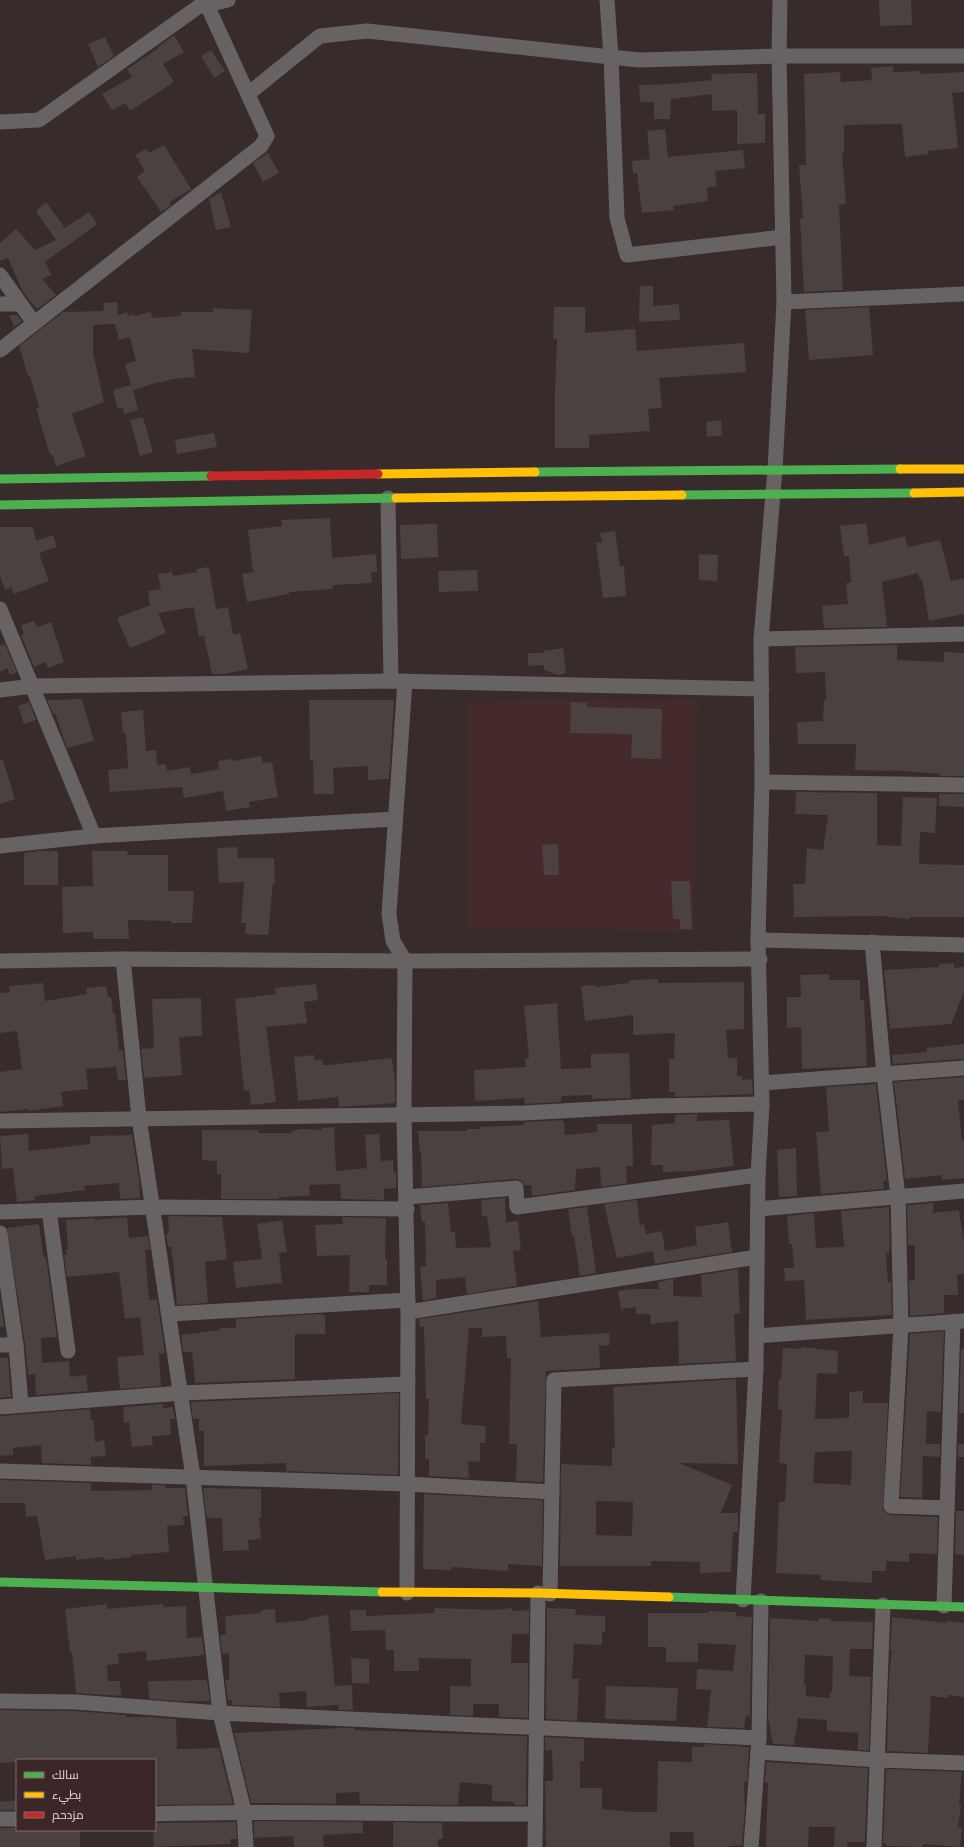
<svg xmlns="http://www.w3.org/2000/svg" width="964" height="1847" viewBox="0 0 964 1847" font-family="'PT Sans Narrow',Cairo,sans-serif">
	<rect width="100%" height="100%" fill="#372b2b"/>
	<polygon fill="#452a2c" points="697,699 694,931 467,929 468,702"/>
	<g fill="#4b4141" fill-rule="evenodd">
		<polygon points="879,0 911,0 912,25 880,26"/>
		<polygon points="174,35 184,52 163,64 174,82 130,111 125,103 112,110 102,94 132,77 127,69 159,48 158,47"/>
		<polygon points="105,37 114,56 98,67 88,44"/>
		<polygon points="211,50 225,71 214,78 201,56"/>
		<polygon points="893,66 893,72 920,71 920,74 964,72 964,92 952,93 958,148 928,151 928,154 905,157 902,124 844,125 844,153 842,153 846,204 839,205 843,290 804,292 800,218 803,218 799,165 806,165 804,74 840,72 841,82 872,80 871,68"/>
		<polygon points="757,73 758,114 765,114 765,143 737,144 737,110 712,111 712,94 671,99 670,119 654,119 654,102 640,102 639,85 671,84 712,80 711,74"/>
		<polygon points="665,129 668,157 743,150 745,168 715,171 717,186 707,188 708,201 673,206 674,210 642,213 637,173 633,173 632,161 650,159 647,131"/>
		<polygon points="164,145 191,189 170,202 172,205 161,212 137,177 145,171 135,155 146,149 149,153"/>
		<polygon points="268,153 279,173 263,182 253,163"/>
		<polygon points="221,192 231,227 216,230 209,199"/>
		<polygon points="46,202 65,228 89,212 97,224 45,262 51,275 42,279 56,295 37,309 23,292 8,258 0,261 0,243 16,229 35,250 56,240 36,211"/>
		<polygon points="640,286 653,286 653,306 679,304 680,320 639,322"/>
		<polygon points="117,302 118,315 127,312 128,316 135,314 135,316 151,312 152,318 181,316 181,312 213,312 213,308 252,310 249,353 192,349 195,377 172,379 159,383 159,382 133,390 132,386 138,410 124,414 123,408 118,409 113,390 131,385 125,364 136,361 130,337 119,340 115,324 93,325 93,352 104,402 72,414 86,456 56,466 52,454 50,455 36,408 39,407 30,376 28,376 19,346 63,312 104,311 103,303"/>
		<polygon points="554,307 585,307 585,333 635,329 637,351 744,343 746,372 659,378 662,408 648,409 650,431 589,435 589,448 555,448 555,392 557,339 553,339"/>
		<polygon points="869,307 873,355 809,360 805,310"/>
		<polygon points="9,315 17,315 22,321 14,327"/>
		<polygon points="143,417 153,452 140,456 130,420"/>
		<polygon points="721,420 722,435 707,437 706,422"/>
		<polygon points="214,433 217,447 177,454 175,440"/>
		<polygon points="330,518 332,558 376,554 377,572 371,572 372,583 333,585 333,589 289,592 289,594 247,602 242,574 253,572 248,530 282,526 281,520"/>
		<polygon points="866,523 869,545 905,536 908,547 940,540 951,581 964,579 964,614 929,621 922,579 920,580 918,573 882,582 887,627 824,628 822,606 848,604 846,583 851,583 849,556 844,556 840,526"/>
		<polygon points="437,524 438,557 401,559 400,525"/>
		<polygon points="0,527 33,527 36,541 53,535 57,547 39,553 49,581 14,594 11,587 5,590 0,576"/>
		<polygon points="615,531 620,566 624,566 626,596 603,598 596,543 602,542 600,533"/>
		<polygon points="699,554 718,555 717,581 699,580"/>
		<polygon points="209,567 216,609 228,607 233,635 240,633 248,669 224,674 212,674 204,636 199,637 194,607 158,613 166,633 130,648 117,618 150,605 148,591 161,589 158,574 172,572 173,576 197,572 196,569"/>
		<polygon points="477,570 478,591 439,592 438,571"/>
		<polygon points="34,621 37,627 51,622 64,662 48,668 46,662 34,667 21,635 24,634 21,625"/>
		<polygon points="5,644 17,672 10,675 7,668 0,672 0,646"/>
		<polygon points="897,645 897,660 944,662 944,652 964,653 964,776 940,776 940,774 892,770 892,771 855,770 856,744 798,744 797,722 823,721 824,700 826,700 825,672 796,673 795,647"/>
		<polygon points="563,648 566,673 558,675 544,670 544,665 528,666 528,653 544,653 543,651"/>
		<polygon points="82,699 94,741 67,748 55,713 53,714 47,700"/>
		<polygon points="309,700 394,700 389,779 368,780 368,766 333,768 334,794 314,794 313,760 310,760"/>
		<polygon points="29,702 36,720 24,724 18,706"/>
		<polygon points="571,702 587,703 587,707 662,709 661,759 631,758 632,734 570,733"/>
		<polygon points="143,710 146,751 156,750 157,765 166,764 167,771 190,767 191,774 219,769 218,761 232,759 233,761 261,756 263,763 272,762 278,797 249,802 250,807 226,811 223,791 184,798 182,787 110,792 108,770 128,768 126,733 123,733 121,712"/>
		<polygon points="0,760 3,760 15,799 0,804"/>
		<polygon points="796,792 877,793 877,845 901,846 903,797 937,798 935,833 920,832 919,864 964,865 964,917 910,917 910,919 882,916 794,917 793,884 805,884 807,848 823,850 828,815 795,814"/>
		<polygon points="939,794 964,794 964,807 939,806"/>
		<polygon points="558,844 559,875 544,875 542,845"/>
		<polygon points="237,847 238,858 274,858 275,883 273,883 268,935 245,934 246,923 241,923 244,882 219,883 217,848"/>
		<polygon points="38,851 58,851 58,885 24,885 24,853"/>
		<polygon points="92,851 127,851 128,855 168,855 168,891 194,891 192,923 171,923 171,921 128,920 129,939 93,939 93,932 63,933 62,887 93,886"/>
		<polygon points="671,881 690,881 692,929 680,929 680,919 673,919"/>
		<polygon points="954,963 954,968 964,967 964,992 951,1024 890,1029 884,970 939,967 939,964"/>
		<polygon points="829,974 829,980 860,980 860,1000 864,1000 867,1066 802,1069 801,1027 787,1028 787,997 801,997 800,975"/>
		<polygon points="658,979 658,983 744,982 744,1029 726,1030 728,1058 737,1058 737,1076 742,1076 742,1080 752,1079 753,1094 675,1097 675,1092 669,1092 669,1059 674,1059 675,1033 633,1035 633,1015 585,1021 581,986 595,985 596,987 629,983 630,980"/>
		<polygon points="43,983 45,1001 87,994 86,988 106,986 108,997 111,997 113,1014 115,1014 119,1050 123,1051 126,1080 118,1080 116,1067 86,1069 88,1089 61,1092 63,1106 28,1111 28,1109 0,1112 0,1072 22,1069 17,1031 0,1033 0,993 10,992 9,986"/>
		<polygon points="316,984 318,1000 304,1002 307,1023 266,1027 276,1102 251,1105 249,1090 244,1091 235,999 276,994 275,988"/>
		<polygon points="201,998 202,1036 179,1037 182,1075 144,1078 141,1049 154,1048 152,999"/>
		<polygon points="557,1003 561,1069 591,1068 591,1054 629,1053 631,1098 592,1099 592,1095 561,1096 561,1102 525,1104 524,1098 475,1101 474,1070 526,1067 525,1058 529,1058 524,1006"/>
		<polygon points="964,1044 964,1059 893,1064 892,1055 927,1052 927,1048"/>
		<polygon points="314,1055 314,1060 322,1060 323,1065 328,1065 392,1058 395,1082 395,1103 339,1107 338,1097 298,1101 294,1057"/>
		<polygon points="964,1077 964,1100 958,1100 962,1140 964,1140 964,1178 942,1180 942,1175 905,1179 894,1082"/>
		<polygon points="876,1084 887,1181 883,1181 884,1189 821,1194 816,1132 829,1131 826,1087"/>
		<polygon points="697,1114 697,1121 729,1120 734,1166 693,1171 663,1172 663,1165 651,1165 652,1125 675,1123 675,1115"/>
		<polygon points="562,1120 562,1122 564,1122 565,1135 597,1132 597,1124 632,1124 633,1166 626,1166 627,1183 601,1187 600,1167 576,1169 575,1190 532,1196 531,1185 524,1185 520,1180 516,1179 422,1187 421,1152 420,1152 418,1131 467,1131 467,1129 480,1129 480,1127 524,1125 525,1122"/>
		<polygon points="334,1127 336,1171 367,1168 365,1135 379,1134 381,1161 393,1160 394,1173 396,1173 396,1188 384,1189 384,1200 341,1199 340,1184 309,1185 310,1196 279,1197 279,1199 221,1199 221,1174 217,1174 217,1161 202,1160 202,1130 258,1130 258,1133 291,1133 292,1131 301,1129 322,1130 321,1128"/>
		<polygon points="28,1134 29,1151 90,1144 90,1136 132,1135 139,1178 140,1198 120,1199 119,1183 84,1186 85,1190 35,1196 35,1200 17,1202 13,1168 2,1169 0,1136"/>
		<polygon points="796,1148 797,1196 779,1197 777,1150"/>
		<polygon points="505,1198 506,1222 518,1221 521,1250 513,1251 517,1286 467,1294 465,1277 436,1280 436,1298 423,1301 420,1267 426,1266 425,1222 422,1222 420,1205 448,1203 451,1232 455,1232 456,1248 491,1247 487,1216 482,1216 481,1200"/>
		<polygon points="637,1200 640,1225 644,1224 646,1234 662,1231 665,1251 697,1245 695,1227 728,1222 732,1252 655,1264 653,1251 617,1258 604,1204"/>
		<polygon points="933,1203 933,1213 959,1210 964,1244 964,1274 957,1274 958,1295 944,1295 944,1313 910,1316 909,1281 915,1280 915,1245 908,1245 907,1205"/>
		<polygon points="587,1207 596,1273 580,1276 574,1236 572,1236 568,1209"/>
		<polygon points="889,1207 890,1247 889,1247 889,1253 886,1253 888,1282 891,1282 892,1315 806,1320 804,1280 785,1281 784,1268 794,1268 792,1244 789,1244 787,1216 814,1213 816,1248 844,1247 841,1211"/>
		<polygon points="168,1216 222,1217 227,1259 205,1262 208,1303 177,1305 173,1261 171,1247 168,1247 166,1234 169,1233"/>
		<polygon points="127,1217 129,1238 148,1236 150,1249 145,1250 149,1300 157,1299 165,1353 159,1354 161,1386 120,1389 117,1357 144,1355 140,1317 125,1319 119,1272 67,1277 64,1255 67,1255 66,1250 68,1250 66,1220 95,1218 95,1220"/>
		<polygon points="342,1217 384,1218 386,1219 385,1259 387,1259 387,1285 369,1285 369,1292 349,1292 350,1255 317,1256 315,1225 343,1224"/>
		<polygon points="282,1220 287,1252 279,1253 282,1283 236,1288 233,1262 262,1259 257,1224"/>
		<polygon points="39,1224 44,1258 46,1257 57,1337 41,1338 42,1363 69,1361 70,1377 86,1375 88,1391 36,1395 35,1374 28,1375 25,1344 7,1228"/>
		<polygon points="738,1269 740,1313 734,1314 736,1361 679,1364 678,1321 651,1324 650,1314 636,1314 636,1307 621,1309 618,1291 633,1289 659,1289 658,1282 673,1279 673,1296 702,1297 701,1275"/>
		<polygon points="0,1297 4,1327 0,1327"/>
		<polygon points="538,1301 541,1337 609,1333 610,1345 599,1346 600,1368 546,1371 543,1482 516,1481 517,1444 509,1444 511,1358 507,1358 506,1336 482,1337 482,1328 469,1328 461,1424 486,1426 485,1443 480,1443 480,1462 468,1461 469,1478 429,1476 429,1459 425,1459 425,1435 428,1435 429,1399 426,1399 424,1327 420,1327 419,1319"/>
		<polygon points="318,1314 325,1315 325,1334 295,1334 295,1379 195,1383 192,1352 183,1352 181,1335 220,1330 220,1328 236,1328 236,1319"/>
		<polygon points="944,1331 941,1412 927,1411 926,1444 940,1444 940,1457 923,1456 922,1498 900,1497 910,1334"/>
		<path d="M801 1347 838 1351 837 1374 817 1373 815 1419 849 1418V1392L863 1391V1403H888L883 1510 886 1513 891 1515 938 1517 937 1554 909 1553V1562L886 1561V1571H872V1583L820 1580 821 1575 776 1573 779 1502H785L787 1464 779 1463 782 1410 778 1409 779 1379H781L783 1348 801 1349ZM852 1451 851 1485 813 1483 815 1452Z"/>
		<polygon points="961,1349 964,1349 964,1413 959,1413"/>
		<polygon points="0,1358 8,1358 11,1397 0,1398"/>
		<path d="M736 1379 738 1464 679 1463 732 1485 721 1513H738V1532H733L731 1572 700 1573V1562L651 1561V1566H560L561 1464 612 1466V1448H615L613 1387ZM596 1501 633 1502 632 1536 596 1535Z"/>
		<polygon points="399,1393 398,1475 286,1471 286,1463 204,1466 204,1431 199,1431 199,1419 193,1419 191,1404 191,1402"/>
		<polygon points="163,1404 163,1408 173,1407 175,1419 170,1419 171,1435 152,1436 153,1445 132,1447 129,1422 124,1423 123,1407"/>
		<polygon points="90,1409 91,1420 94,1420 95,1442 104,1440 106,1456 91,1457 91,1465 42,1463 41,1445 13,1448 13,1455 0,1456 0,1416"/>
		<rect x="958" y="1444" width="6" height="13"/>
		<polygon points="0,1480 91,1483 91,1491 152,1490 152,1485 165,1485 165,1488 185,1488 188,1516 183,1517 184,1525 167,1526 169,1552 131,1555 131,1557 105,1560 104,1557 76,1560 76,1556 45,1560 37,1516 26,1517 25,1503 0,1503"/>
		<polygon points="203,1488 261,1489 261,1518 259,1518 261,1539 248,1540 249,1550 223,1551 222,1518 208,1518 206,1516"/>
		<polygon points="424,1494 543,1500 542,1566 508,1564 508,1571 451,1567 451,1570 423,1569"/>
		<polygon points="956,1511 964,1511 964,1555 955,1554"/>
		<polygon points="107,1604 107,1609 163,1604 163,1607 186,1606 187,1638 202,1637 204,1655 147,1661 146,1651 118,1654 119,1664 107,1665 108,1681 120,1681 121,1696 76,1693 72,1652 70,1652 65,1609"/>
		<polygon points="435,1608 495,1610 512,1608 512,1611 529,1610 529,1634 512,1634 511,1663 528,1663 528,1718 499,1717 499,1704 473,1704 473,1716 450,1715 450,1686 471,1686 471,1659 419,1658 419,1671 394,1671 394,1650 386,1650 385,1630 351,1631 350,1610 366,1610 366,1616 434,1613"/>
		<polygon points="547,1608 576,1609 575,1615 605,1616 605,1632 602,1632 602,1645 574,1644 572,1679 579,1679 577,1721 546,1719"/>
		<polygon points="275,1609 276,1623 309,1620 308,1618 328,1615 335,1686 352,1685 353,1710 339,1710 338,1705 307,1707 306,1691 279,1693 280,1707 232,1705 232,1700 228,1700 225,1680 229,1680 229,1653 222,1654 220,1635 226,1634 225,1616 261,1613 261,1610"/>
		<polygon points="709,1611 736,1612 736,1616 752,1617 750,1716 746,1715 744,1728 707,1727 711,1690 696,1689 697,1669 733,1671 736,1645 698,1643 698,1662 666,1662 666,1647 648,1647 648,1613 709,1613"/>
		<polygon points="892,1617 947,1623 947,1621 964,1623 964,1697 948,1695 948,1698 931,1696 928,1753 887,1751 889,1677 892,1650 890,1650"/>
		<path d="M771 1618 818 1621 819 1618 831 1619V1621L873 1622 872 1649H850L849 1676 871 1677 869 1750H858V1733L827 1731V1720L798 1718 794 1745 773 1744 768 1717 770 1619ZM805 1655 833 1656 832 1692H830V1698L806 1696V1685H804Z"/>
		<polygon points="351,1658 369,1659 369,1684 352,1683"/>
		<polygon points="207,1680 210,1701 179,1701 149,1699 148,1681"/>
		<polygon points="606,1686 678,1688 676,1721 605,1719"/>
		<polygon points="0,1710 76,1711 126,1715 126,1717 150,1717 176,1719 177,1749 219,1748 233,1804 155,1805 155,1760 17,1760 17,1762 0,1763"/>
		<polygon points="340,1728 354,1728 355,1730 527,1736 526,1805 514,1805 514,1802 492,1801 492,1785 460,1782 458,1805 360,1804 359,1792 336,1793 336,1804 251,1803 234,1733"/>
		<polygon points="545,1737 584,1739 584,1761 580,1761 580,1788 602,1788 602,1809 633,1812 657,1812 658,1761 692,1762 692,1747 704,1747 705,1744 749,1747 747,1782 744,1782 745,1809 742,1845 725,1847 694,1847 693,1832 670,1832 670,1847 546,1847 545,1781 553,1781 552,1750 545,1750"/>
		<polygon points="766,1762 868,1768 865,1842 848,1842 847,1847 834,1847 835,1827 809,1827 808,1847 766,1847 768,1783 765,1783"/>
		<polygon points="886,1769 962,1772 959,1805 961,1805 958,1827 962,1828 960,1847 923,1844 923,1847 886,1846 886,1843 883,1843"/>
		<polygon points="17,1800 17,1810 0,1810 0,1802"/>
		<polygon points="254,1821 363,1822 363,1833 323,1835 324,1847 294,1847 293,1836 254,1838"/>
		<polygon points="236,1822 237,1839 230,1839 231,1844 154,1847 153,1830 155,1830 155,1823"/>
		<polygon points="393,1822 442,1823 443,1839 438,1839 438,1847 393,1847"/>
		<polygon points="0,1828 17,1828 17,1830 80,1830 80,1847 0,1847"/>
	</g>
	<g fill="none" stroke-linecap="round" stroke-linejoin="round">
		<g stroke="#686363" stroke-width="15">
			<polyline points="607,0 611,57 617,218 627,255 783,237"/>
			<polyline points="248,94 320,36 367,31 639,60 779,56 964,56"/>
			<polyline points="0,122 39,120 198,7 228,0"/>
			<polyline points="0,275 34,323"/>
			<polyline points="784,302 964,294"/>
			<polyline points="0,304 20,304"/>
			<polyline points="0,350 261,146 267,136 207,5"/>
			<polyline points="388,498 391,681"/>
			<polyline points="0,609 94,836"/>
			<polyline points="761,639 964,634"/>
			<polyline points="405,681 389,914 393,941 405,961 404,1114 408,1312 407,1593"/>
			<polyline points="0,690 33,686 391,681 762,689"/>
			<polyline points="762,782 964,785"/>
			<polyline points="0,846 94,836 395,819"/>
			<polyline points="758,940 964,945"/>
			<polyline points="872,942 884,1075 898,1197 901,1326 891,1506 947,1508"/>
			<polyline points="123,959 139,1118 193,1477 220,1713 244,1811 246,1847"/>
			<polyline points="0,961 123,959 405,961 760,959"/>
			<polyline points="762,1083 964,1068"/>
			<polyline points="0,1121 524,1113 651,1106 762,1104"/>
			<polyline points="407,1197 516,1188 517,1207 758,1175"/>
			<polyline points="758,1209 964,1191"/>
			<polyline points="49,1210 68,1351"/>
			<polyline points="0,1212 153,1207 407,1209"/>
			<polyline points="0,1233 16,1345 21,1404"/>
			<polyline points="408,1312 757,1257"/>
			<polyline points="170,1314 408,1300"/>
			<polyline points="756,1336 964,1321"/>
			<polyline points="0,1345 16,1345"/>
			<polyline points="0,1407 182,1393 408,1384"/>
			<polyline points="0,1471 407,1484 552,1492"/>
			<polyline points="550,1594 554,1380 756,1369"/>
			<polyline points="743,1600 756,1369 758,1175 762,1104 758,940 762,782 761,639 775,469 784,302 779,56 780,0"/>
			<polyline points="944,1606 953,1322"/>
			<polyline points="0,1701 76,1702 220,1713 759,1738"/>
			<polyline points="758,1752 878,1760 964,1763"/>
			<path d="M155 1814C281 1810 408 1815 534 1814"/>
			<polyline points="0,1819 17,1819"/>
			<polyline points="535,1847 538,1593"/>
			<polyline points="751,1847 759,1738 761,1601"/>
			<polyline points="874,1847 883,1605"/>
		</g>
		<g stroke="#4caf50" stroke-width="9">
			<polyline points="535,472 900,469"/>
			<polyline points="0,479 211,476"/>
			<polyline points="682,495 914,493"/>
			<polyline points="0,505 396,498"/>
			<polyline points="0,1582 382,1592"/>
			<polyline points="669,1597 964,1607"/>
		</g>
		<g stroke="#ffc107" stroke-width="9">
			<polyline points="900,469 964,469"/>
			<polyline points="378,474 535,472"/>
			<polyline points="914,493 964,492"/>
			<polyline points="396,498 682,495"/>
			<polyline points="382,1592 538,1593 669,1597"/>
		</g>
		<polyline stroke="#c62828" stroke-width="9" points="211,476 378,474"/>
	</g>
	<rect x="16" y="1759" width="140" height="72" fill="#3c2627" stroke="#806d6e"/>
	<rect x="24" y="1772" width="20" height="6" fill="#4caf50" stroke="#806d6e"/>
	<text x="52" y="1779" font-size="12" fill="#e7d8d8">سالك</text>
	<rect x="24" y="1792" width="20" height="6" fill="#ffc107" stroke="#806d6e"/>
	<text x="52" y="1799" font-size="12" fill="#e7d8d8">بطيء</text>
	<rect x="24" y="1812" width="20" height="6" fill="#c62828" stroke="#806d6e"/>
	<text x="52" y="1819" font-size="12" fill="#e7d8d8">مزدحم</text>
</svg>
